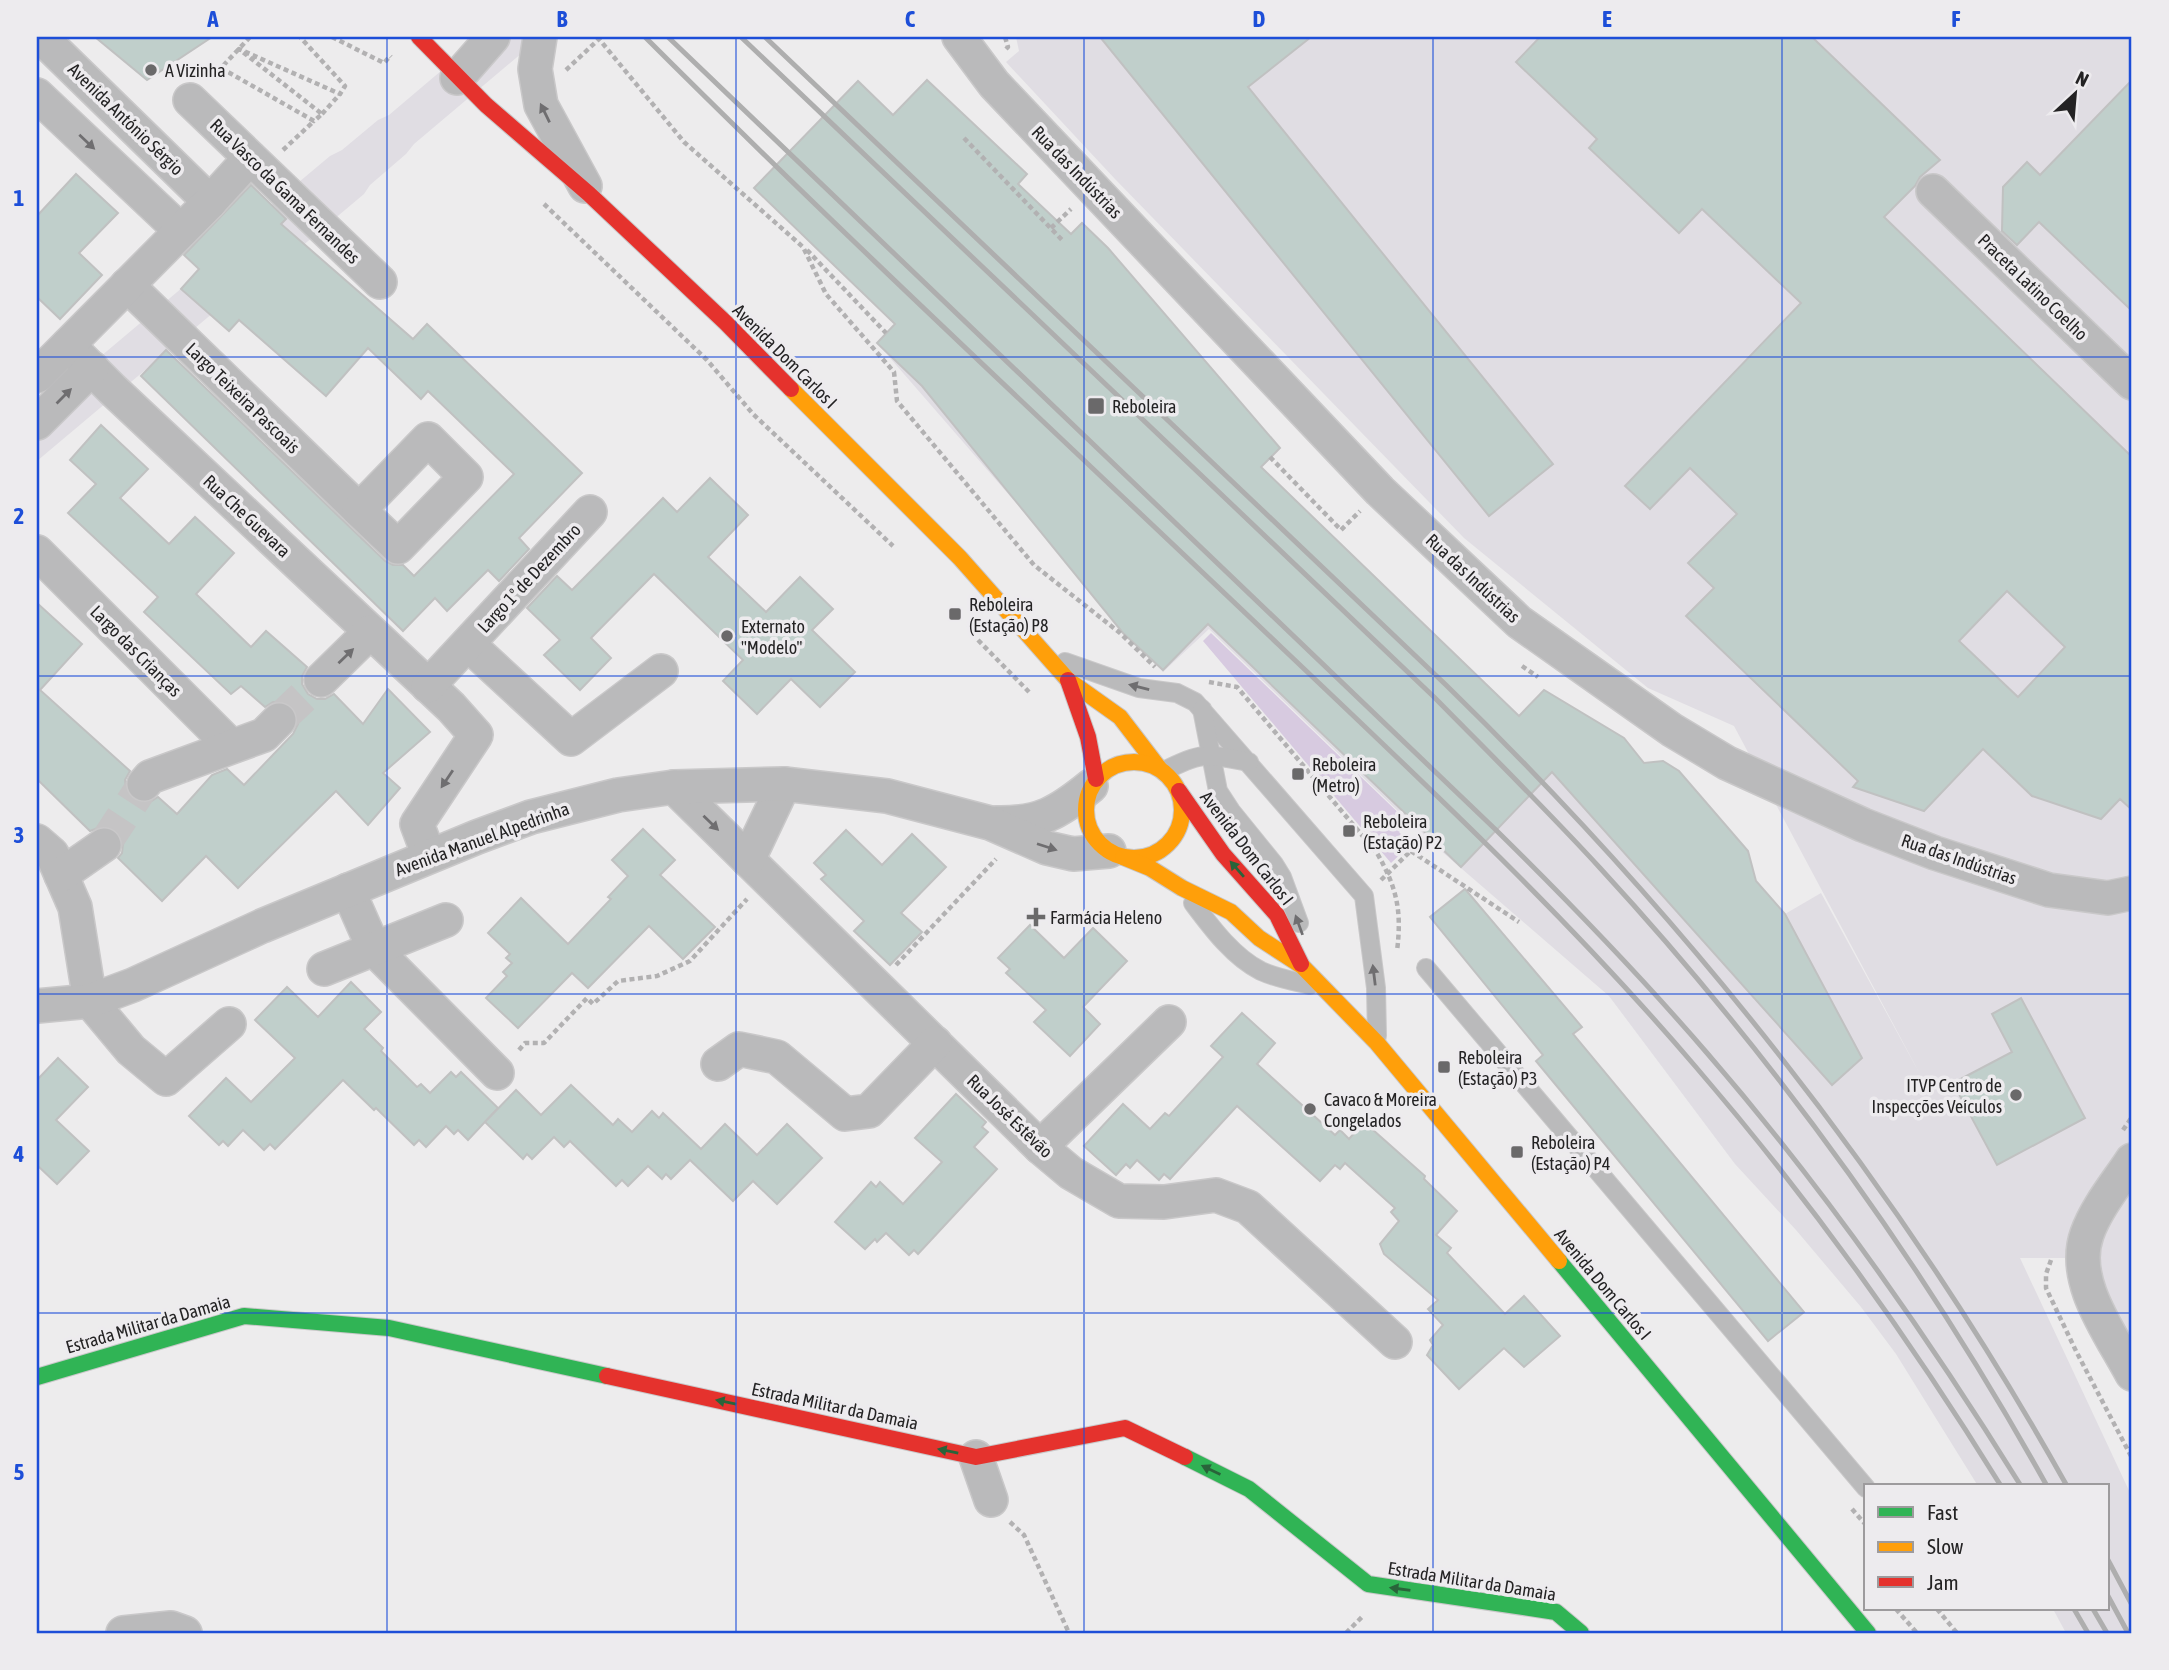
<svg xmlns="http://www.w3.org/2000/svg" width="2169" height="1670" viewBox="0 0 2169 1670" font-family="'Asap Condensed',sans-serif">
	<rect width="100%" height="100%" fill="#edeced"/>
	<g fill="#e0dde3">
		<polygon points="481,37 541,37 414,144 406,154 370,185 364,194 276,268 271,264 37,461 37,410 246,234 243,229 330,156 342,150 378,120 389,115"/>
		<polygon points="1016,37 2132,37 2132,1351 2082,1258 2020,1258 2132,1497 2132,1633 2066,1633 2053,1609 2108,1609 2108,1486 1978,1486 1896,1354 1861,1307 1796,1230 1735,1164 1609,996 1425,837 1209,629 1163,672 877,343 895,324 754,188 858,81 1045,260 1082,223 1108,248 1280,448 1261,467 1564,759 1552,772 1832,1084 1862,1058 1785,914 1821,893 1921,1076 1734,726 1648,688 1464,538 1115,179 1006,62 1019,51"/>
	</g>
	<polygon fill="#d7cae0" points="1211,633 1408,822 1399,832 1411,844 1391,863 1203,641"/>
	<g fill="#c0cfcb" stroke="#c0c1c1" stroke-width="2" fill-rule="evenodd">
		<polygon points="95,37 212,37 147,80"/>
		<polygon points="1100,37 1311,37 1248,87 1553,464 1489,516"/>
		<path d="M1540 37H1812L1940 160 1920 177 1915 186 1884 217 2132 457V810L2120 799 2101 819 2032 796 1983 749 1924 811 1853 787 1858 781 1686 616 1714 588 1688 563 1737 514 1690 468 1650 509 1625 486 1801 303 1702 209 1679 233 1589 148 1597 139 1516 62ZM2007 591 2065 647 2018 697 1959 641Z"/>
		<polygon points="927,80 1027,174 1018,184 1071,234 1082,223 1108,248 1280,448 1261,467 1519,716 1544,690 1624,738 1644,763 1663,761 1679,771 1748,851 1756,881 1785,914 1862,1058 1832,1085 1552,772 1461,867 1208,624 1163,670 1123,633 922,386 877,343 895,324 754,188 858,81 893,115"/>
		<polygon points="2132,80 2132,311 2039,222 2017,245 2002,231 2003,187 2027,162 2040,175"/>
		<polygon points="76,174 118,213 79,253 102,275 60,319 37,297 37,216"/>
		<polygon points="251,185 286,219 281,224 413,339 427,324 582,473 519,538 529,549 499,581 488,570 447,611 435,598 403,631 141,376 166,350 385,561 393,565 403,565 414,576 514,474 428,391 421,399 368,348 326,396 239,320 229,331 181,289 199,269 184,255"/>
		<polygon points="101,425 148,469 120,498 169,544 195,517 234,553 196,594 251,647 266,631 307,667 302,676 302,684 308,694 317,699 325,699 334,694 363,724 388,689 430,732 383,773 400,788 368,825 336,791 238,888 206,856 162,901 118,858 122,853 123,844 119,833 112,827 103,826 90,831 37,779 37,603 82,644 40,690 130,771 125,780 126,790 131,798 140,803 150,802 158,797 177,814 212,775 227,769 244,785 293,734 298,724 297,714 293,707 285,702 273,702 265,707 241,686 231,694 144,612 158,597 68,513 96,484 70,460"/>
		<polygon points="710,478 748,515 708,557 766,612 800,577 833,609 812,630 855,672 820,707 791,679 757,714 723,681 743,660 654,574 591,638 611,658 580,690 544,655 560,640 527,608 557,576 572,590 663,498 677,512"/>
		<polygon points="643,829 675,860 660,875 715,927 683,959 649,926 588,988 572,973 518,1028 486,998 507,976 503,972 512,963 506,958 510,954 488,933 521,898 568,944 611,899 608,897 628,876 612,860"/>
		<polygon points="846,830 882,865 912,834 946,867 901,913 922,932 890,965 854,931 864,921 821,879 826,875 814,863"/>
		<polygon points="1465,889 1582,1027 1573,1034 1804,1312 1768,1341 1536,1061 1543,1055 1430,917"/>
		<polygon points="1030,925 1064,958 1093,928 1127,961 1083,1007 1100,1024 1070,1056 1034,1022 1046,1010 1006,973 1010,969 998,958"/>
		<polygon points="351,982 381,1012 364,1029 383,1048 381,1051 417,1087 421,1084 430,1093 451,1072 456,1077 461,1072 498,1108 468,1140 458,1130 454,1134 446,1126 426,1147 419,1140 414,1145 376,1108 374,1110 343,1080 275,1149 270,1144 264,1150 243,1130 228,1146 223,1141 219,1145 189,1116 226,1078 251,1102 295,1058 255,1020 287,987 318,1017"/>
		<polygon points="2021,998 2085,1118 1997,1165 1953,1083 2012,1052 1992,1014"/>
		<polygon points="1242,1013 1275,1043 1257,1064 1335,1135 1340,1130 1349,1139 1364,1122 1425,1176 1424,1179 1457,1211 1436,1235 1451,1248 1447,1253 1505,1314 1524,1296 1560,1336 1524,1367 1504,1348 1459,1389 1427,1355 1433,1345 1430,1340 1443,1325 1428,1309 1438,1300 1384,1254 1380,1244 1399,1221 1391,1212 1395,1208 1345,1163 1340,1169 1335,1165 1320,1181 1237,1106 1170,1179 1164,1174 1159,1180 1137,1160 1130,1168 1126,1164 1116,1175 1084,1146 1123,1104 1150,1129 1165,1113 1169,1116 1223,1057 1211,1046"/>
		<polygon points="58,1058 88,1087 56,1120 89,1151 57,1184 37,1165 37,1080"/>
		<polygon points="571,1085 613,1125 618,1119 632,1132 652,1111 659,1118 663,1113 701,1149 725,1124 757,1155 787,1124 822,1158 777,1204 753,1181 733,1201 690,1160 671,1179 666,1174 662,1179 648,1166 628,1186 622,1180 616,1186 570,1141 564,1147 554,1137 532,1159 527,1154 523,1159 485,1122 516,1090 541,1115"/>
		<polygon points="956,1094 986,1122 982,1127 988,1132 974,1147 997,1169 918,1254 914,1250 909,1255 886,1233 877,1242 875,1239 865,1249 835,1222 871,1182 876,1187 880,1182 903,1204 942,1162 915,1138"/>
	</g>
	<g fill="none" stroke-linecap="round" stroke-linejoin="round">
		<g stroke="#c5c4c5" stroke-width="33" stroke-dasharray="33 17" stroke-linecap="butt">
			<polyline points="279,720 321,680"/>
			<polyline points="104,845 144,784"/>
		</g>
		<g stroke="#c9c8c9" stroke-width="20">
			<g id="lane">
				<polyline points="1065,662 1139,688 1177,693 1195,702 1364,896 1376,988 1377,1036"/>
				<polyline points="1202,709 1218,791 1231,811 1274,864 1282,877 1299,923"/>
				<path d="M1164 771C1203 751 1206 754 1249 762"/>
				<path d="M1193 903C1211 927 1233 957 1261 971 1276 978 1294 981 1310 985"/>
				<polyline points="1426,968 1866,1488"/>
			</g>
		</g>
		<g stroke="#c9c8c9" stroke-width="36">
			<g id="street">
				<polyline points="41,37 210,202"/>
				<polyline points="540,37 535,69 541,105 585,186"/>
				<polyline points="959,37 994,84 1380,491 1519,622 1672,730 1727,763 1863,825 1935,853 2049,890 2108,898 2132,893"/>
				<polyline points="457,78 493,37"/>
				<polyline points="37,95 181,231"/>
				<polyline points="190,100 380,282"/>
				<polyline points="1933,191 2132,383"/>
				<polyline points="127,285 359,510"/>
				<polyline points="68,345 112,389 451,707 476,735 417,824 429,856"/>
				<polyline points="37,376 210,202 250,158"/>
				<polyline points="37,423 92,368"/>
				<polygon points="428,439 466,477 398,547 359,510"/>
				<polyline points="37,552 231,746"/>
				<polyline points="468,644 571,739 661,671"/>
				<polyline points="321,680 370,632"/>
				<polyline points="428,686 590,512"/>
				<polyline points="144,784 150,777 264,735 279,720"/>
				<polyline points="674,787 1040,1147 1071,1173 1119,1201 1164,1202 1216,1195 1248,1207 1395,1342"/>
				<path d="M996 823C1039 824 1058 813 1091 786"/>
				<polyline points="37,841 52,854 75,907 90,1001 131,1050 166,1079 229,1024"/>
				<polyline points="748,860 784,784"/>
				<polyline points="61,875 104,845"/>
				<polyline points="348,890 374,949 497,1073"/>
				<polyline points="324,969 446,920"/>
				<polyline points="37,1006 90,1001 133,985 262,926 477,837 531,817 618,795 674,787 784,784 887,796 990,823 1047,848 1073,854 1109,851"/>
				<polyline points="718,1064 739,1049 777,1057 845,1114 869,1111 935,1043"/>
				<polyline points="1040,1147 1169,1022"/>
				<path d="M2132 1160C2117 1183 2096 1208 2087 1234 2070 1281 2111 1334 2132 1374"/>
				<polyline points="976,1457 991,1500"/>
				<polyline points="123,1633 171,1628 185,1633"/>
			</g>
		</g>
		<g stroke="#c9c8c9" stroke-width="18">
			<g id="fast">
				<polyline points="1559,1261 1868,1633"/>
				<polyline points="37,1377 244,1316 389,1328 607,1376"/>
				<polyline points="1185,1457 1249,1489 1368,1584 1556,1612 1581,1633"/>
			</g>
		</g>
		<g stroke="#c9c8c9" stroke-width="18">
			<g id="slow">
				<polyline points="791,389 960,558 1068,680 1120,717 1159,768"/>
				<circle cx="1134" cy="810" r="48"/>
				<polyline points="1123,857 1150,868 1182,888 1231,912 1259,938 1302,966 1377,1043 1559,1261"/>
			</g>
		</g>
		<g stroke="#c9c8c9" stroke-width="18">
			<g id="jam">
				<polyline points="419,37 486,105 589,194 725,322 791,389"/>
				<polyline points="1068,680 1088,737 1096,779"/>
				<polyline points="1179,791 1223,854 1277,915 1301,964"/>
				<polyline points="607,1376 976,1457 1125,1428 1185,1457"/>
			</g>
		</g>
		<g stroke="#b2b1b2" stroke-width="4.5" stroke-dasharray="5 3.5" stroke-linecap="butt">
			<polyline points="250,37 221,68 314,121 322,114 239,49 340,94 345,86 300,37"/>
			<polyline points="332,37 384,63 390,56 391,57"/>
			<polyline points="1005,37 1008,47 1006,49"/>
			<polyline points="566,70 599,39 684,142 803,247 826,294 894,372 897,401 1034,565 1120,633 1155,667"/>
			<polyline points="322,114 340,94"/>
			<polyline points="964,138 1063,241"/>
			<polyline points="283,150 314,121"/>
			<polyline points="544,204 707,360 753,414 893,546"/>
			<polyline points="1051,228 1071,209"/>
			<polyline points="807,250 886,333"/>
			<polyline points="1270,457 1341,530 1360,511"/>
			<polyline points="978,640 1029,692"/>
			<polyline points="1522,666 1538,677"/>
			<path d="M1209 682 1237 687 1377 853C1397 888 1402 911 1397 951"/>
			<polyline points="1411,851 1519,922"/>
			<polyline points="1381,880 1425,837"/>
			<polyline points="896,965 996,859"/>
			<polyline points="519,1050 525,1043 544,1043 587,998 593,1004 618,981 657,976 690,961 747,899"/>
			<polyline points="2123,1130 2132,1117"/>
			<polyline points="2051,1260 2046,1274 2046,1288 2076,1351 2132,1458"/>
			<polyline points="1852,1509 1866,1525"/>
			<polyline points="1010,1522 1024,1535 1069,1633"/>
			<polyline points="1896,1609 1917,1633"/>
			<polyline points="1937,1609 1957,1633"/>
			<polyline points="1346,1633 1363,1616"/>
		</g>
		<use href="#lane" stroke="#bababb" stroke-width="18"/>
		<use href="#street" stroke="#bababb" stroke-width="33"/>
		<use href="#fast" stroke="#30b455" stroke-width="16"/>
		<use href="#slow" stroke="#ff9f0a" stroke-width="16"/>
		<use href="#jam" stroke="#e5322d" stroke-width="16"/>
		<g stroke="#aeaeae" stroke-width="5">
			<path d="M645 37C852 244 1068 444 1280 646 1423 782 1567 916 1695 1066 1808 1197 1910 1339 2001 1486"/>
			<path d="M668 37 1496 830C1569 902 1640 975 1707 1053 1824 1188 1927 1335 2021 1486"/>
			<path d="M741 37 1434 697C1490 754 1547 810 1600 868 1772 1055 1924 1265 2047 1486"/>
			<path d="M765 37 1446 685C1689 922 1901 1189 2067 1486"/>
			<polyline points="2108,1560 2132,1605"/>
			<polyline points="2108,1596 2128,1633"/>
			<polyline points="2074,1609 2088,1633"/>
			<polyline points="2093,1609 2107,1633"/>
		</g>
	</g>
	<defs><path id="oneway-solid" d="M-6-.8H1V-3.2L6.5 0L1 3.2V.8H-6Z" transform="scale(1.75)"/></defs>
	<g fill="#6f6e70">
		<use href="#oneway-solid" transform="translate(545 113) rotate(-116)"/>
		<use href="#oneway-solid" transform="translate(87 142) rotate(43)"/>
		<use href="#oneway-solid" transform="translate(64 396) rotate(-45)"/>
		<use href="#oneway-solid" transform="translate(346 656) rotate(-44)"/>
		<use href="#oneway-solid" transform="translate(1139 687) rotate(-166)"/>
		<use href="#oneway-solid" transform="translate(447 779) rotate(124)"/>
		<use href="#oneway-solid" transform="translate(711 823) rotate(44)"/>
		<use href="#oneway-solid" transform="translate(1047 847) rotate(18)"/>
		<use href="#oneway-solid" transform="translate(1299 925) rotate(-110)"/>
		<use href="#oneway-solid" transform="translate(1374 975) rotate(-97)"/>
	</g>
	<g fill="#29643a">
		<use href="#oneway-solid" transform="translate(1237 869) rotate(-131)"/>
		<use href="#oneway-solid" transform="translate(726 1402) rotate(-168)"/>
		<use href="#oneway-solid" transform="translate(948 1451) rotate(-168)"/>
		<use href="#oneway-solid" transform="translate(1211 1470) rotate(-154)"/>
		<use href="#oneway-solid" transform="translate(1400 1589) rotate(-172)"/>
	</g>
	<path fill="none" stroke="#1d4ed8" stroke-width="2" stroke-opacity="0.55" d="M387 37V1633M736 37V1633M1084 37V1633M1433 37V1633M1782 37V1633M37 357H2132M37 676H2132M37 994H2132M37 1313H2132"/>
	<g fill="#6a696a" stroke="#edebee" stroke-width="2.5">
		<circle cx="151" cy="70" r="7"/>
		<rect x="1087" y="397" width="18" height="18" rx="3.5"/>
		<rect x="948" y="607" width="14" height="14" rx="3.5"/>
		<circle cx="727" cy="636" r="7"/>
		<rect x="1291" y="767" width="14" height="14" rx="3.5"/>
		<rect x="1342" y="824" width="14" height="14" rx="3.5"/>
		<path d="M1032.5 906.5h7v7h7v7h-7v7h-7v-7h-7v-7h7z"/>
		<rect x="1437" y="1060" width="14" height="14" rx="3.5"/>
		<circle cx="2016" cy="1095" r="7"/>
		<circle cx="1310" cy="1109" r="7"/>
		<rect x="1510" y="1145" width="14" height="14" rx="3.5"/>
	</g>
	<g text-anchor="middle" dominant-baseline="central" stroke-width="7" stroke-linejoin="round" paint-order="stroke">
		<g font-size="18" fill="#242324" stroke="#edebee" text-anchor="start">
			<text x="165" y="70">A Vizinha</text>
			<text x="1112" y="406">Reboleira</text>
			<text x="969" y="604">Reboleira<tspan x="969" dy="21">(Estação) P8</tspan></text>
			<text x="741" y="626">Externato<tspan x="741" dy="21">"Modelo"</tspan></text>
			<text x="1312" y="764">Reboleira<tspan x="1312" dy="21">(Metro)</tspan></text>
			<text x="1363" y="821">Reboleira<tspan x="1363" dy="21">(Estação) P2</tspan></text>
			<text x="1050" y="917">Farmácia Heleno</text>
			<text x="1458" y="1057">Reboleira<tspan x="1458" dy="21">(Estação) P3</tspan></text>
			<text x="2002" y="1085" text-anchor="end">ITVP Centro de<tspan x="2002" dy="21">Inspecções Veículos</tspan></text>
			<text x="1324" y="1099">Cavaco &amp; Moreira<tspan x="1324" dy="21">Congelados</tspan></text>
			<text x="1531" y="1142">Reboleira<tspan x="1531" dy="21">(Estação) P4</tspan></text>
		</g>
		<g font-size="18" fill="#242324" stroke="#edebee">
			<text transform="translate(126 119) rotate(44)">Avenida António Sérgio</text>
			<text transform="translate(1077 172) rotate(46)">Rua das Indústrias</text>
			<text transform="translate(285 191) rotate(44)">Rua Vasco da Gama Fernandes</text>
			<text transform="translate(2033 287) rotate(44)">Praceta Latino Coelho</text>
			<text transform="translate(785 356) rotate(45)">Avenida Dom Carlos I</text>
			<text transform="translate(243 398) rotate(44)">Largo Teixeira Pascoais</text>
			<text transform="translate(247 516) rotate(43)">Rua Che Guevara</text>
			<text transform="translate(529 578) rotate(-47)">Largo 1º de Dezembro</text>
			<text transform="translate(1473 578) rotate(43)">Rua das Indústrias</text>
			<text transform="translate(136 651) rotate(45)">Largo das Crianças</text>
			<text transform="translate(482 839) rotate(-20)">Avenida Manuel Alpedrinha</text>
			<text transform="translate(1247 848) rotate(52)">Avenida Dom Carlos I</text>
			<text transform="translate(1959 859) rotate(19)">Rua das Indústrias</text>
			<text transform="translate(1010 1116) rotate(44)">Rua José Estêvão</text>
			<text transform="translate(1603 1284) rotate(50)">Avenida Dom Carlos I</text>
			<text transform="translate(148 1324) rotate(-16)">Estrada Militar da Damaia</text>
			<text transform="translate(835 1406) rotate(12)">Estrada Militar da Damaia</text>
			<text transform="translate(1472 1581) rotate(9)">Estrada Militar da Damaia</text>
		</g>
	</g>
	<rect width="2169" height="1670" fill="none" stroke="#edebee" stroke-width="77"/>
	<rect x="1864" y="1484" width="245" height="126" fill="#edebee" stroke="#9d9b9d" stroke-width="2"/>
	<rect x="1878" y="1507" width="35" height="10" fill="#30b455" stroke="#9d9b9d" stroke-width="2"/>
	<text x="1927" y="1520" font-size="21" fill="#242324">Fast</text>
	<rect x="1878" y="1542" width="35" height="10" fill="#ff9f0a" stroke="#9d9b9d" stroke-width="2"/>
	<text x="1927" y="1554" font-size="21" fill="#242324">Slow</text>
	<rect x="1878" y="1577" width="35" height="10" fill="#e5322d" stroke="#9d9b9d" stroke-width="2"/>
	<text x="1927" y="1590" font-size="21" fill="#242324">Jam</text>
	<g transform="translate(2075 94) rotate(26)" stroke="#edebee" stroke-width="5" paint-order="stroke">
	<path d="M0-5L12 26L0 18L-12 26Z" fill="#242324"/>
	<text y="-10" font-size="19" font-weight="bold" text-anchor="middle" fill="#242324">N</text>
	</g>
	<rect x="38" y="38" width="2092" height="1594" fill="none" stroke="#1d4ed8" stroke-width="2.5"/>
	<g font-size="23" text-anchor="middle" font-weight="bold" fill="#1d4ed8">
		<text x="213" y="27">A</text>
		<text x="562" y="27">B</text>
		<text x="910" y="27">C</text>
		<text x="1259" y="27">D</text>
		<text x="1607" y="27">E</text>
		<text x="1956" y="27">F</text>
		<text x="19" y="206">1</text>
		<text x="19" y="524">2</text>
		<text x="19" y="843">3</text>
		<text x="19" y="1162">4</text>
		<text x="19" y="1480">5</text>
	</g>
</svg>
